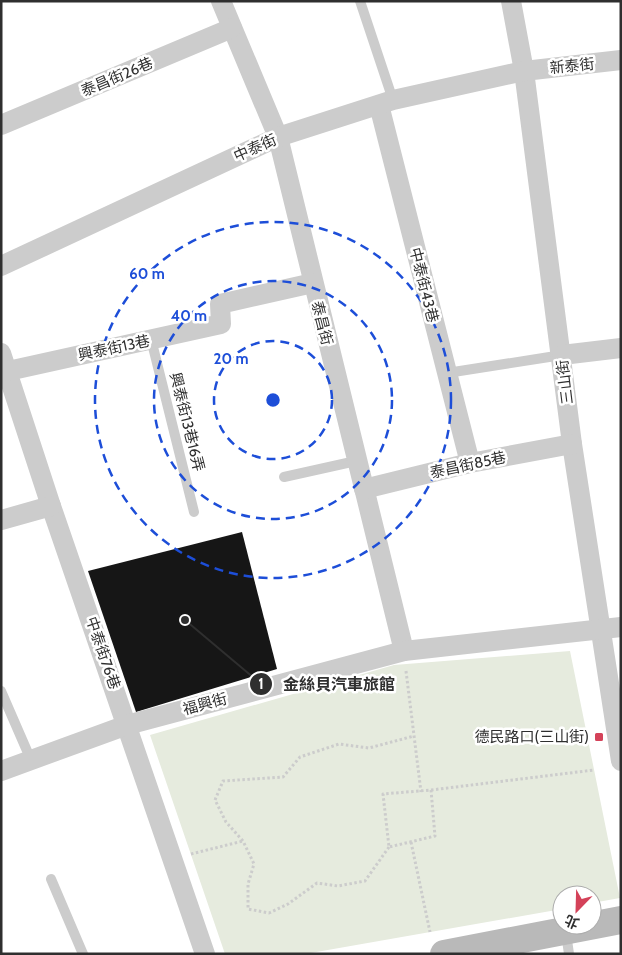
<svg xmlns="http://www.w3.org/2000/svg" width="622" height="955" viewBox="0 0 622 955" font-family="Cabin,'Noto Sans TC',sans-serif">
	<rect width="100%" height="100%" fill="#fff"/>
	<polygon fill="#e6ebde" points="570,651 620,898 592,903 592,895 562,895 562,909 305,954 225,954 150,735 394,665"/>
	<polygon fill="#161616" points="242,532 277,669 136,712 88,571"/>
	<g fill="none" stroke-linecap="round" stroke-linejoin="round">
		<g stroke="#ccc" stroke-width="3" stroke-dasharray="2.5 2.5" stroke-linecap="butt">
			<polyline points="406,671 421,792"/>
			<polyline points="431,790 435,836 389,847 383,794 431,790 594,770"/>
			<polyline points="411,842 430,932"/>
			<polyline points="389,847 365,881 338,886 317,883 288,904 269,913 248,909 248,884 254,864 243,841 226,822 215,800 223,781 283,777 300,757 339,744 369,748 414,736"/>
			<polyline points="191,854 243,841"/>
		</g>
		<g stroke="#ccc" stroke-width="10">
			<polyline points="360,1 393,100"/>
			<polyline points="151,339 194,512"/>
			<polyline points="447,373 562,355"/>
			<polyline points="284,477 356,461"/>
			<polyline points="1,691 31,760"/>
			<polyline points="51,879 83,954"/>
			<polyline points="566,933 569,954"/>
		</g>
		<g stroke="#ccc" stroke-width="20">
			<polyline points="221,1 278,137 404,651"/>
			<polyline points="511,1 524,71 572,444 621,761"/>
			<polyline points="379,105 470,463"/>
			<polyline points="1,125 232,28"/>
			<polyline points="1,266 278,137 393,100 524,71 621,60"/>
			<polyline points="1,353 51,506 205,954"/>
			<polyline points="562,355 621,348"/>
			<polyline points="8,371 221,324 220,304 313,283"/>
			<polyline points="364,489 470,463 572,444"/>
			<polyline points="1,520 51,506"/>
			<polyline points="1,771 127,725 404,651 621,627"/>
		</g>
		<polyline stroke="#b9b9b9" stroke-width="28" points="444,954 621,920"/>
	</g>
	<g fill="none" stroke="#1d4ed8" stroke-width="2.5" stroke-dasharray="9 6">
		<circle cx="273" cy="400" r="59"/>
		<circle cx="273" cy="400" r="119"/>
		<circle cx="273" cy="400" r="178"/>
	</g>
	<rect fill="#d44259" stroke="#fff" stroke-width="2" x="594" y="732" width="10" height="10" rx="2.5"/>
	<g text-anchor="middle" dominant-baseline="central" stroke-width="5" stroke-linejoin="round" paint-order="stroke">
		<g font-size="15" fill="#2f2f2f" stroke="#fff">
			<text transform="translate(572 66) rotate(-6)">新泰街</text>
			<text transform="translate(117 77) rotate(-23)">泰昌街26巷</text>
			<text transform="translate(255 148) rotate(-24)">中泰街</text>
			<text transform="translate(424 285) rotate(76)">中泰街43巷</text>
			<text transform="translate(322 323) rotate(76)">泰昌街</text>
			<text transform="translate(114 348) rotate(-12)">興泰街13巷</text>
			<text transform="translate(565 382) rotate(-97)">三山街</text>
			<text transform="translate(187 422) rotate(76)">興泰街13巷16弄</text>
			<text transform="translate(468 465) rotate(-12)">泰昌街85巷</text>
			<text transform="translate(103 653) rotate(71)">中泰街76巷</text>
			<text transform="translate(205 704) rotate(-15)">福興街</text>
		</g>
		<g font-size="15" fill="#2f2f2f" stroke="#fff" text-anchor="end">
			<text x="589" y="737">德民路口(三山街)</text>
		</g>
	</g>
	<circle cx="273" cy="400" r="8" fill="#1d4ed8" stroke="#fff" stroke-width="2.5"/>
	<g font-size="15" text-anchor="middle" font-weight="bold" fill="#1d4ed8" stroke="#fff" stroke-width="5" stroke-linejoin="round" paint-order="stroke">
		<text x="147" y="279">60 m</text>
		<text x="189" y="321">40 m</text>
		<text x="231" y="364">20 m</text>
	</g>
	<path fill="none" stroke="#2f2f2f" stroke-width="2" d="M185 620L261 684"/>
	<g fill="#2f2f2f" stroke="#fff" stroke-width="2">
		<circle cx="185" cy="620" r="5"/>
		<circle cx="261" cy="684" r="12"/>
	</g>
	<g font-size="15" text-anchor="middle" font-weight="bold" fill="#fff">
		<text x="261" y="689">1</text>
	</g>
	<g font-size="16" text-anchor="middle" font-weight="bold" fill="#2f2f2f" stroke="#fff" stroke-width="5" stroke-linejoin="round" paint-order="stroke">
		<text x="339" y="690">金絲貝汽車旅館</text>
	</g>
	<rect width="622" height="955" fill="none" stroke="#2f2f2f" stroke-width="5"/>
	<g transform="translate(577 910) rotate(203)"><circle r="24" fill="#ffffff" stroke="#acacac"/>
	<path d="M0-4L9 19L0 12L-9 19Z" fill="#d44259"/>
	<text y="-8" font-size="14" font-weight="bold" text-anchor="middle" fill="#2f2f2f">北</text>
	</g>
</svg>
